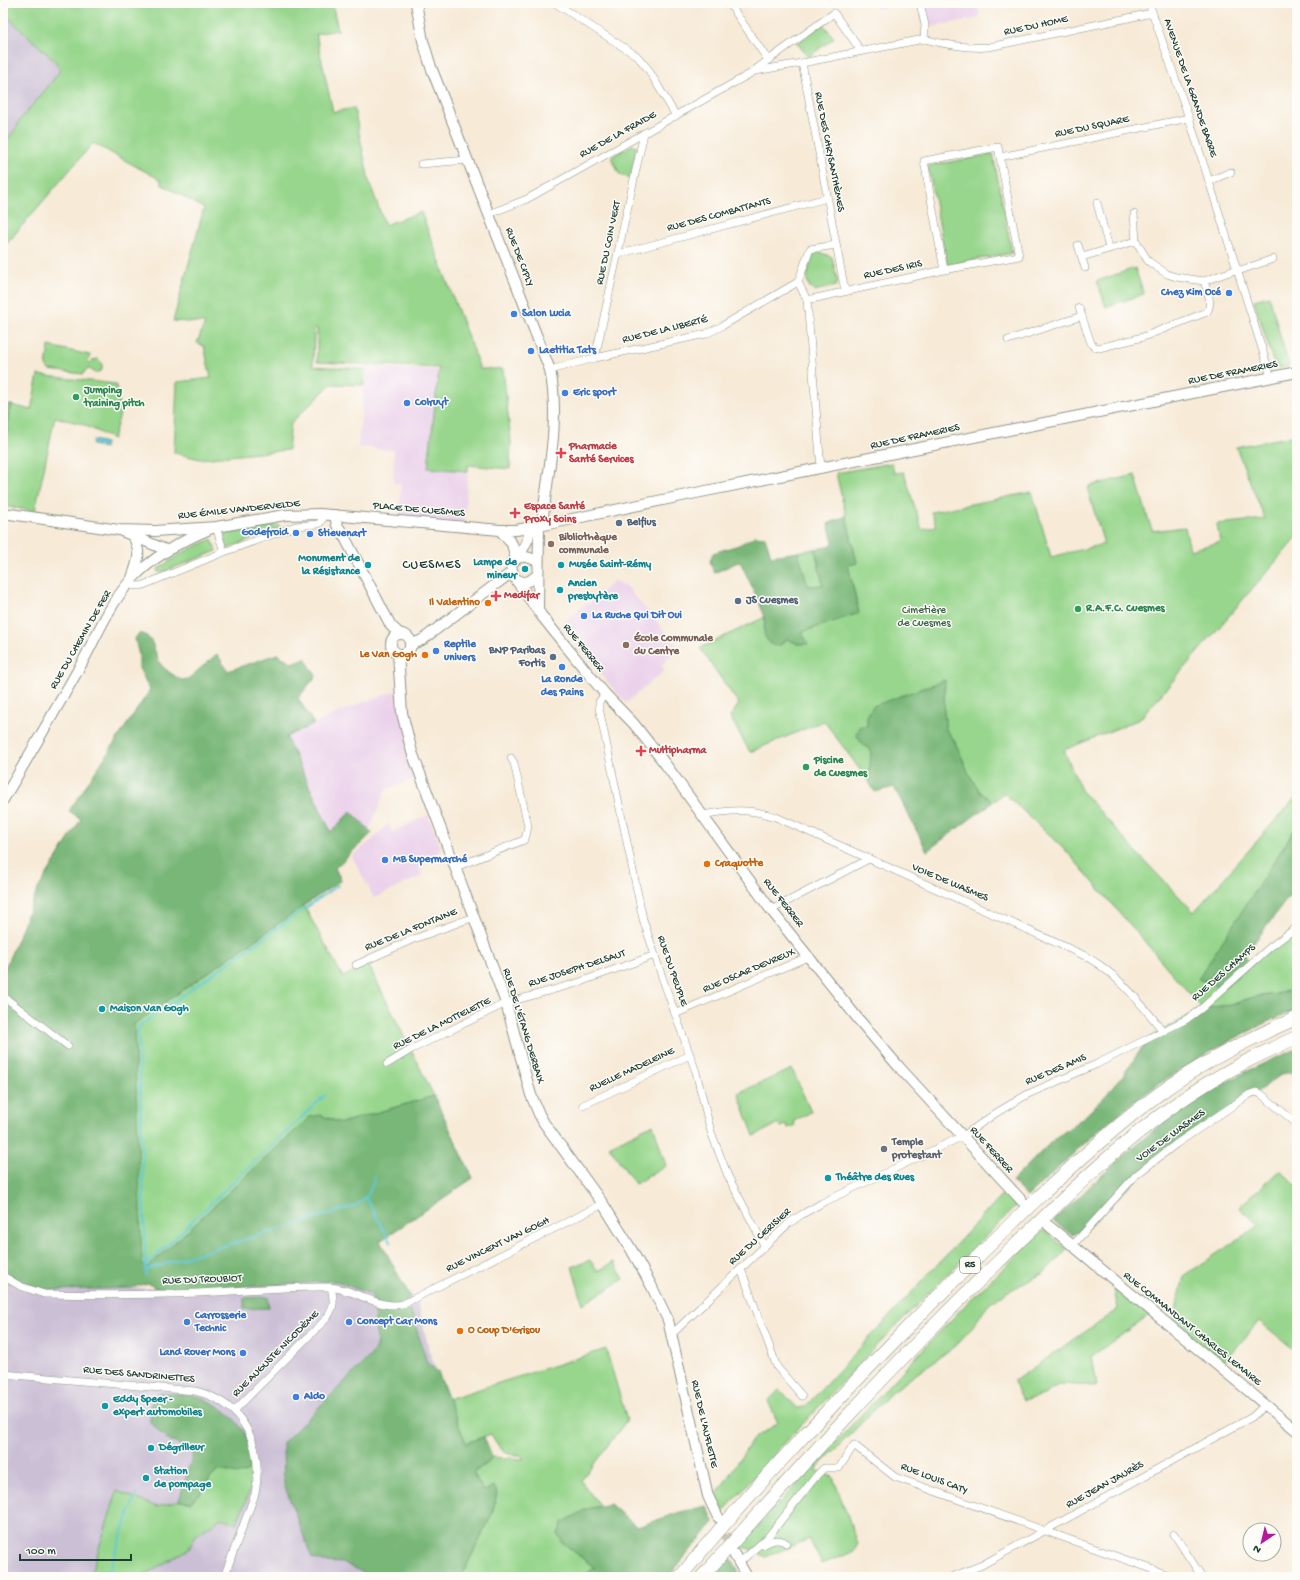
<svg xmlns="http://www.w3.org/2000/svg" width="1300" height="1580" viewBox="0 0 1300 1580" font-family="'Gochi Hand',sans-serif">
	<rect width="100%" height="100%" fill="#fdfcf7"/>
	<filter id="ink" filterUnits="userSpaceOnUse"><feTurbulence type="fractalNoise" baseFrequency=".025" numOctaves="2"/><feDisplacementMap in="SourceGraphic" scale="8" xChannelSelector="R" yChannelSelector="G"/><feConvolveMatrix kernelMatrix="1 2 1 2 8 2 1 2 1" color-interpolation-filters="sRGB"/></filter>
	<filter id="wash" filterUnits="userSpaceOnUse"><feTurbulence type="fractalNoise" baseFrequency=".012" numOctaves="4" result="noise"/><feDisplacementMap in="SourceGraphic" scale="16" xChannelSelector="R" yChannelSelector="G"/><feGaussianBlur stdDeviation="0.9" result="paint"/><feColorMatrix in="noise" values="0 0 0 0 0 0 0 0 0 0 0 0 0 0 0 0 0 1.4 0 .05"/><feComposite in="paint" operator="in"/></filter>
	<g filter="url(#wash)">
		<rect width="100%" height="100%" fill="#f7ead7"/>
		<g fill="#ebd1eb">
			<polygon points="871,3 914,3 877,9"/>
			<polygon points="925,3 977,3 980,18 930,27"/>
			<polygon points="366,367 438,370 429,468 468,471 464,526 399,520 401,484 393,483 394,450 358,447"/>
			<polygon points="614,581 625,585 680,649 661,665 665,670 626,703 560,626 587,603 588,605"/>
			<polygon points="400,689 421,777 386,789 369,831 351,811 331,832 286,737 349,708"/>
			<polygon points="428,815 442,850 419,866 422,876 374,898 352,856 371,841 388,824 392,832"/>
		</g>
		<g fill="#cbbfd5">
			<polygon points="3,13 55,61 61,69 47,88 19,121 17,127 3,145"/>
			<polygon points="3,1270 11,1276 56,1290 155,1288 196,1290 337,1281 372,1295 416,1297 430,1354 518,1577 3,1577"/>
		</g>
		<g fill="#97d68c" stroke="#5b8a60">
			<polygon points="3,3 332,3 338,30 316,34 333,112 354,108 369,181 385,225 421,212 480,369 503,369 511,442 510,469 468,465 468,471 428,468 439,368 317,362 317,328 314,328 313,366 365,369 364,385 331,384 291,423 288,450 200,459 174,453 177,382 211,378 204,346 197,343 205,323 173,321 204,208 161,184 161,180 93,143 3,248 3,145 17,127 19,121 47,88 61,69 55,61 3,13"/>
			<polygon points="823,24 834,38 808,57 797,43"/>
			<polygon points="632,145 637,147 630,178 620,175 611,157"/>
			<polygon points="993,154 1012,253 947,265 928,166"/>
			<path d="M819 252 832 257 838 283 836 286 814 291C801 282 810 266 814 254Z"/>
			<polygon points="1135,268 1144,294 1106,307 1097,281"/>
			<polygon points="1269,296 1289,366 1280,368 1274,364 1254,300"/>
			<polygon points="49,346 90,355 88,363 90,363 93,360 98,359 102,363 102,370 96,373 88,368 83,374 49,370 46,366"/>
			<polygon points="38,375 116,384 120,414 113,439 82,424 55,417 35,511 3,506 3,449 12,405 31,410"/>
			<path d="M1297 435V537L1140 719 1064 750 1081 790 1135 851 1194 912 1297 796V826L1273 864 1224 988 1292 931 1297 937V987L1277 994 1253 997 1231 1005 1202 1008 1068 853 1004 793 993 802 980 792 969 774 954 740 945 728V717L944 714 867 726 862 744 871 750 869 782 824 721 750 752 730 717 739 704 700 648 765 617C764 627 763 634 769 642L780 645 787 639 798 644 807 643 802 632 859 613 848 565 857 563 836 473 892 463 894 473 904 472 922 530 936 526 931 512 1032 492 1051 557 1104 544 1088 491 1089 486 1135 475 1152 531 1185 527 1190 550 1220 542 1217 524 1265 519 1236 447Z"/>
			<polygon points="279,525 280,528 227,549 223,537 224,535 231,533"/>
			<polygon points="212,539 217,551 160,573 158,572 158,569 183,552"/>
			<polygon points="815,549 823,585 808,586 798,552"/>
			<polygon points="304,906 343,977 368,964 434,1096 341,1123 320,1115 148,1278 3,1238 137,1128 134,1024"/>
			<polygon points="792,1069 811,1112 794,1121 795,1125 788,1128 786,1125 781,1127 778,1124 754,1136 738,1093"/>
			<polygon points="653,1124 666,1166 635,1184 609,1146"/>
			<polygon points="1280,1170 1297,1186 1297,1352 1259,1321 1220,1367 1172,1328 1184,1276 1259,1225 1241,1210 1239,1207"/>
			<polygon points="1004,1193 1018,1204 874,1348 780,1448 723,1512 715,1497 753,1439 778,1423 768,1401 780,1389 797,1408 805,1407"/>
			<polygon points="1044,1230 1067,1249 1044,1273 1007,1292 989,1304 969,1331 955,1346 893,1391 815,1470 833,1477 858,1544 853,1552 822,1564 809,1539 766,1557 755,1551 740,1546 810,1469 971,1299"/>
			<polygon points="590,1260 598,1271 614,1262 624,1279 583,1304 572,1267"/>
			<polygon points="1112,1279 1153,1312 1092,1356 1097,1386 1059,1384 1044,1395 1023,1401 1014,1381 1118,1309"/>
			<path d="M606 1349 627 1420 581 1481 600 1506 586 1509 562 1542 595 1568 581 1577H466L463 1573 492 1514 497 1493 484 1491 473 1473 488 1462 492 1457 524 1459 521 1455C504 1456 500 1449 491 1434L466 1443 448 1399Z"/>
			<path d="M253 1463C254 1485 245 1504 236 1523L221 1518 195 1536 189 1549 140 1577H90L117 1491 157 1507 179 1501 190 1502 201 1493 211 1477 220 1470 238 1474 250 1470Z"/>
		</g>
		<g fill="#79b778" stroke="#4c7a56">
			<polygon points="3,403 12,405 3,449"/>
			<path d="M846 516 857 563 848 565 859 613 802 632 808 644H798L787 639 780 645 774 646C757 634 768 628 764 616 758 597 748 579 740 561L714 573 710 561 713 553 739 545 755 536 765 537 771 556 798 552 808 586 823 585 815 549 831 546 833 541 828 524Z"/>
			<path d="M139 633C156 636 153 655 162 666 167 671 175 676 181 680L188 679 217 654 228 671 277 654 293 663 305 658 316 676 298 698 314 724 286 737 331 832 351 811 372 833 335 868 341 880 134 1024 142 1264 148 1267 310 1117 320 1115 341 1123 434 1096 473 1178 380 1241 410 1297 404 1305 411 1311 427 1363 438 1372 466 1443 484 1437 492 1457 488 1462 473 1473 484 1491 494 1486 497 1493 492 1514 463 1573 466 1577H372L344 1563 324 1562 312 1558 284 1484 283 1443 371 1355 375 1349 377 1341 372 1295 337 1281 196 1290 155 1288 148 1283 131 1288 56 1290 34 1287 11 1276 3 1270V973L38 889 81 819 69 811 150 690 139 668V655L135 639Z"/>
			<polygon points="945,680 944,714 945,717 945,728 954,740 969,774 980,792 993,802 927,851 894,787 875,792 869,782 871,750 862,744 856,734 861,726 867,726 867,716 873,706"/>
			<polygon points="1297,826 1297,886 1244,956 1250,964 1223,988 1198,979"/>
			<path d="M1297 987V1009C1241 1033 1188 1062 1139 1098 1099 1128 1063 1163 1027 1197L1012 1181 1051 1142 1085 1116 1106 1095 1124 1074 1148 1039 1202 1008 1231 1005 1253 997 1277 994Z"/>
			<path d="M1297 1049V1071L1282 1074 1264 1087 1158 1157 1087 1229 1072 1235 1053 1221C1088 1189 1122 1155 1159 1126 1201 1093 1248 1069 1297 1049Z"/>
			<polygon points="268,1297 269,1308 244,1309 244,1298"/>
			<path d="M158 1393C175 1394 194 1394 210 1402 223 1408 234 1418 242 1429 249 1438 259 1469 244 1473 237 1476 228 1471 220 1470L211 1477 201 1493 191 1502 179 1501 194 1451 166 1439 150 1422 151 1404Z"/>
			<polygon points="610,1504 637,1527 680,1512 707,1506 714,1522 668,1577 581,1577 595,1568 562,1542 558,1534 562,1523 586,1509"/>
			<polygon points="731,1558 738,1570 740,1577 713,1577"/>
		</g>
		<polygon fill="#5ec8d7" stroke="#3e8286" points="93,440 106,443 105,448 92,445"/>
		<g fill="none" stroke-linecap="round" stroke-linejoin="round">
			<g stroke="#5ec8d7" stroke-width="2">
				<polyline points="366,1198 391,1243"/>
				<polyline points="145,1266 325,1095"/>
				<path d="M145 1270 355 1206C370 1195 370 1193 375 1175"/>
				<polyline points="146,1275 138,1027 338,885"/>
				<polyline points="107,1577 136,1494"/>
			</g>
		</g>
	</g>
	<g filter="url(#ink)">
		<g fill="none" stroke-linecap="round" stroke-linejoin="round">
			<polyline stroke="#ccc7b6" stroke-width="10" stroke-dasharray="10 5" stroke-linecap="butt" points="719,1521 733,1550"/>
			<g stroke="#8b9486" stroke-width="8">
				<g id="street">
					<polyline points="555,3 637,56 648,69 676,116"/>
					<polyline points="729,3 768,60"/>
					<polyline points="920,3 925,25 924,39"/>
					<polyline points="1149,3 1189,118 1271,377"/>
					<polyline points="802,63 845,291"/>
					<polyline points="756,69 834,13 861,51"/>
					<polyline points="1000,157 1189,118"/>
					<polyline points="421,164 467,160"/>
					<polyline points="1209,181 1231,172"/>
					<polyline points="1097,203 1109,248"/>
					<path d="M489 214 527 199 755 71 802 63 924 39C942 44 970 49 989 47L1152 13"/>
					<polyline points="1134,214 1136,241 1148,261 1167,274 1176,277 1204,281 1238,269"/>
					<polyline points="1078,245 1085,268"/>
					<polyline points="618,254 827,198"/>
					<polyline points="1082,257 1136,241"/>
					<polyline points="1238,271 1273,259"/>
					<polyline points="807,300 944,270 1019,256 998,147 924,161 944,270"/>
					<path d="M1079 308 1091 343 1094 347 1099 348 1143 337 1207 312C1213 303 1207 291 1204 281"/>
					<polyline points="1008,340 1082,316"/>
					<polyline points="595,358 644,133"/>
					<polyline points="550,370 595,358 706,334 722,326 798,282"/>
					<polyline points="821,469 807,300 798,282 810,249 836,245"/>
					<polyline points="216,527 224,552"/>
					<polyline points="127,585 141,586 224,552 296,526 319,524 326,514"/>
					<polyline points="605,694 599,702 599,708 643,919 662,977 696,1072 711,1132 721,1158 728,1176 764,1245"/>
					<path d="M702 815C730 810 749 808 776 817L1079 953C1114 969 1139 1001 1163 1031"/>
					<polyline points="456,867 524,840 526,836 528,826 514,763 511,758"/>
					<polyline points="771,910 869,859"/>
					<polyline points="356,965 411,940 474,917"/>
					<polyline points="3,996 68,1046"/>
					<polyline points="675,1014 810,956"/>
					<polyline points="387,1064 412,1049 506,1003 577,983 655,955"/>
					<polyline points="583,1105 690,1055"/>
					<polyline points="1072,1246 1136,1175 1176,1144 1250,1094 1256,1092 1261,1094 1297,1124"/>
					<polyline points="741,1269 777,1367 802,1396"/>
					<path d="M3 1276 20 1286 44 1294C95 1295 147 1295 198 1293 242 1291 285 1286 328 1287 355 1288 377 1310 403 1304L603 1204"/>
					<polyline points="672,1334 788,1224 801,1215 822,1203 963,1136 996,1113 1028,1094 1097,1064 1187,1019 1202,1008 1269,948 1297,927"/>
					<path d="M3 1374 195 1391C245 1403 264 1447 255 1494L224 1577"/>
					<path d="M234 1411 327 1318C335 1306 334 1301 331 1287"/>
					<polyline points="1174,1534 1202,1577"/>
					<path d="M763 1545C771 1541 778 1537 786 1543"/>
					<polyline points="739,1563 767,1538 817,1475 824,1468 839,1468 854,1445 895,1477 1174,1577"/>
					<polyline points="952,1577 982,1565 1252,1417 1265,1405"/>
				</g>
			</g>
			<g stroke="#8b9486" stroke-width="12">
				<g id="secondary">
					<path d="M416 3 423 41 431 67 550 370C560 418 549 467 543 515L539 526 538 610"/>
					<polyline points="3,513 119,530 155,531 216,527 285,515 320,514 500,530 516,530 539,526 696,493 1297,372"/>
					<polyline points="335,515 337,525 343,534 391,626 400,634"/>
					<polyline points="500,530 512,544 516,559"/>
					<polyline points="124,532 166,550"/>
					<polyline points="519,557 528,539 530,528"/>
					<path d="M538 561C527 556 516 553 511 566L514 577 541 615 564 644 605 694 634 724 666 765 771 910 859 1020 899 1067 1022 1201"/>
					<path d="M132 578C138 561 142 553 133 536"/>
					<path d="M516 579C525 585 531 581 538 574"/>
					<circle cx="401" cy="644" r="10"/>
					<polyline points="410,645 422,640 512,572"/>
					<polyline points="398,654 402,713 412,752 506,1003 531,1095 539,1114 544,1123 603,1204 631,1249 651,1285 668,1320 708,1496 718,1517"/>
					<path d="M3 800C30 754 56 709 82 663 97 635 110 603 132 579 154 556 181 541 210 529"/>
					<polyline points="1049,1226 1297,1431"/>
					<polyline points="734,1554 747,1577"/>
				</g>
			</g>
			<g stroke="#8b9486" stroke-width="14">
				<g id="highway">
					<path d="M680 1577C751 1490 829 1408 907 1328 951 1283 994 1240 1039 1197 1078 1161 1118 1124 1160 1093 1202 1062 1250 1038 1297 1018"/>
					<path d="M702 1577C796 1471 892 1365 994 1266 1060 1202 1125 1135 1203 1086 1233 1067 1265 1052 1297 1037"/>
				</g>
			</g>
			<use href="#street" stroke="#fff" stroke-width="7"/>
			<use href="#secondary" stroke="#fff" stroke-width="10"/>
			<use href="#highway" stroke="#fff" stroke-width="13"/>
		</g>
	</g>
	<g fill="#3f7fe0" stroke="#fdfcf7" stroke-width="1.5">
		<circle cx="1229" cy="293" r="4"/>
		<circle cx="514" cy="314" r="4"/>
		<circle cx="531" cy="351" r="4"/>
		<circle cx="565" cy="393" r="4"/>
		<circle cx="407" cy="403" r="4"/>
		<circle cx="296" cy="533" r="4"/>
		<circle cx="310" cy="534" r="4"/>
		<circle cx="584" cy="616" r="4"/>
		<circle cx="436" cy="651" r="4"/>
		<circle cx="562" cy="667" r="4"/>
		<circle cx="385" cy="860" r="4"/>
		<circle cx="187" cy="1322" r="4"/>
		<circle cx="349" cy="1322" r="4"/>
		<circle cx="243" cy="1353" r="4"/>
		<circle cx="296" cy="1397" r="4"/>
	</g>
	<g fill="#2e9e5b" stroke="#fdfcf7" stroke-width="1.5">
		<circle cx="76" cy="397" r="4"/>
		<circle cx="1078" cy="609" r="4"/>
		<circle cx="806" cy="767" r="4"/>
	</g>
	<g fill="#e0444e" stroke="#fdfcf7" stroke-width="1.5">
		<path d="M559 447h4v4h4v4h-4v4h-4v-4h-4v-4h4z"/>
		<path d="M513 507h4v4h4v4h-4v4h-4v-4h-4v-4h4z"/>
		<path d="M494 590h4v4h4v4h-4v4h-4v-4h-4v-4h4z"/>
		<path d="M639 745h4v4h4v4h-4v4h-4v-4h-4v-4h4z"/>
	</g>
	<g fill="#5c6f8a" stroke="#fdfcf7" stroke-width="1.5">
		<circle cx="619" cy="523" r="4"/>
		<circle cx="738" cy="601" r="4"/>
		<circle cx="553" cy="657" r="4"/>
	</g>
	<g fill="#8d6e63" stroke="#fdfcf7" stroke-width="1.5">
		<circle cx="551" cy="544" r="4"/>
		<circle cx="626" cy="645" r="4"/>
	</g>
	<g fill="#0f9aa8" stroke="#fdfcf7" stroke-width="1.5">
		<circle cx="368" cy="565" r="4"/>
		<circle cx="561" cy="565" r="4"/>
		<circle cx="525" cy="569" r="4"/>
		<circle cx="560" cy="590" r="4"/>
		<circle cx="102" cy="1009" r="4"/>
		<circle cx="828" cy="1178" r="4"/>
		<circle cx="105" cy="1406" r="4"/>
		<circle cx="151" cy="1448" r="4"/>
		<circle cx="146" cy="1478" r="4"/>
	</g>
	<g fill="#e8710a" stroke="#fdfcf7" stroke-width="1.5">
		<circle cx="488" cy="603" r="4"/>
		<circle cx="425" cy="655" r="4"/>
		<circle cx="707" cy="864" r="4"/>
		<circle cx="460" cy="1331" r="4"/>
	</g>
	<circle fill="#6b7280" stroke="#fdfcf7" stroke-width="1.5" cx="884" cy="1149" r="4"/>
	<g text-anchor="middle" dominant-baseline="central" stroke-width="3" stroke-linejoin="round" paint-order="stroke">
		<rect fill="#fdfcf7" stroke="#62766e" stroke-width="1" x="960" y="1257" width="20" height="16" rx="3"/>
		<g font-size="10" font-weight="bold" fill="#1f3d34">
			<text x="970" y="1265">R5</text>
		</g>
		<g font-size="11" fill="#1f3d34" stroke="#fdfcf7">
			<text transform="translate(1036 26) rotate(-12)">RUE DU HOME</text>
			<text transform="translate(1190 88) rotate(71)">AVENUE DE LA GRANDE BARRE</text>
			<text transform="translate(1092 127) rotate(-12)">RUE DU SQUARE</text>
			<text transform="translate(618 135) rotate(-29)">RUE DE LA FRAIDE</text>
			<text transform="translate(829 152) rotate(79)">RUE DES CHRYSANTHÈMES</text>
			<text transform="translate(719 215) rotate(-15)">RUE DES COMBATTANTS</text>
			<text transform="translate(609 243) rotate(-78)">RUE DU COIN VERT</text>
			<text transform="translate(519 257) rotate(69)">RUE DE CIPLY</text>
			<text transform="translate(893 270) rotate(-12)">RUE DES IRIS</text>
			<text transform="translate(665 330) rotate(-14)">RUE DE LA LIBERTÉ</text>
			<text transform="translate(1233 373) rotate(-11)">RUE DE FRAMERIES</text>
			<text transform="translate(915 437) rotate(-12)">RUE DE FRAMERIES</text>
			<text transform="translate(239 510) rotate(-6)">RUE ÉMILE VANDERVELDE</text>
			<text transform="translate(419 510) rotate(5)">PLACE DE CUESMES</text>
			<text transform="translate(81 640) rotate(-60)">RUE DU CHEMIN DE FER</text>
			<text transform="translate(583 648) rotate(51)">RUE FERRER</text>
			<text transform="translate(950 883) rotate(23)">VOIE DE WASMES</text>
			<text transform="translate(783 903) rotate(52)">RUE FERRER</text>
			<text transform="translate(411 930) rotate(-22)">RUE DE LA FONTAINE</text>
			<text transform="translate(577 969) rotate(-18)">RUE JOSEPH DELSAUT</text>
			<text transform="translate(672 971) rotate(71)">RUE DU PEUPLE</text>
			<text transform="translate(749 971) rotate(-23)">RUE OSCAR DEVREUX</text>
			<text transform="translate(1224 973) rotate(-41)">RUE DES CHAMPS</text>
			<text transform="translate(442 1024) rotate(-26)">RUE DE LA MOTTELETTE</text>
			<text transform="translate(523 1026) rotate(73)">RUE DE L'ÉTANG DERBAIX</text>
			<text transform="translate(632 1070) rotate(-25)">RUELLE MADELEINE</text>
			<text transform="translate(1056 1070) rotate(-23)">RUE DES AMIS</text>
			<text transform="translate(1171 1136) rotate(-36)">VOIE DE WASMES</text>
			<text transform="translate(991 1150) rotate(48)">RUE FERRER</text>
			<text transform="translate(760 1237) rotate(-42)">RUE DU CERISIER</text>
			<text transform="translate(498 1245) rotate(-26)">RUE VINCENT VAN GOGH</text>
			<text transform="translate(202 1280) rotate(-2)">RUE DU TROUBIOT</text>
			<text transform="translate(1192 1329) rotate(39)">RUE COMMANDANT CHARLES LEMAIRE</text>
			<text transform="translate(276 1354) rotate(-45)">RUE AUGUSTE NICODÈME</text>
			<text transform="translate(139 1375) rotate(5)">RUE DES SANDRINETTES</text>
			<text transform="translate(704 1424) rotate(77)">RUE DE L'AUFLETTE</text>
			<text transform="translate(934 1479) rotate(21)">RUE LOUIS CATY</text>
			<text transform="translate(1105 1485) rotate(-29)">RUE JEAN JAURÈS</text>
		</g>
		<g font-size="11" font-weight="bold" fill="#366cbe" stroke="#fdfcf7" text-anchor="start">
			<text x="1221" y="293" text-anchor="end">Chez Kim Océ</text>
			<text x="522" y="314">Salon Lucia</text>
			<text x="539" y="351">Laetitia Tats</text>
			<text x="573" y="393">Eric sport</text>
			<text x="415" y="403">Colruyt</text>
			<text x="288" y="533" text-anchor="end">Godefroid</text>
			<text x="318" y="534">Stievenart</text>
			<text x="592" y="616">La Ruche Qui Dit Oui</text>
			<text x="444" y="645">Reptile<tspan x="444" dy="13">univers</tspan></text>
			<text x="562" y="680" text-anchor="middle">La Ronde<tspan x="562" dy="13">des Pains</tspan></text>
			<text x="393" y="860">MB Supermarché</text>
			<text x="195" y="1316">Carrosserie<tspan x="195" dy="13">Technic</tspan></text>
			<text x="357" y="1322">Concept Car Mons</text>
			<text x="235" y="1353" text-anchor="end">Land Rover Mons</text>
			<text x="304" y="1397">Aldo</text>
		</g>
		<g font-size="11" font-weight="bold" fill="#27864d" stroke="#fdfcf7" text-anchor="start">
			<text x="84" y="391">Jumping<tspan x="84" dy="13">training pitch</tspan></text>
			<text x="1086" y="609">R.A.F.C. Cuesmes</text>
			<text x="814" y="761">Piscine<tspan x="814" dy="13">de Cuesmes</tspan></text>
		</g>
		<g font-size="11" font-weight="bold" fill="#be3a42" stroke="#fdfcf7" text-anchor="start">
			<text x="569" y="447">Pharmacie<tspan x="569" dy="13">Santé Services</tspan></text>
			<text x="524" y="507">Espace Santé<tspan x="524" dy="13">Proxy Soins</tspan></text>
			<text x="504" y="596">Medifar</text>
			<text x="649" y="751">Multipharma</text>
		</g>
		<g font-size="11" font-weight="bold" fill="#4e5e75" stroke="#fdfcf7" text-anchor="start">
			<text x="627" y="523">Belfius</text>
			<text x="746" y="601">JS Cuesmes</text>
			<text x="545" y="651" text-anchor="end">BNP Paribas<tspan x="545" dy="13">Fortis</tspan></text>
		</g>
		<g font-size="11" font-weight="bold" fill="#785e54" stroke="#fdfcf7" text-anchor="start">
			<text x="559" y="538">Bibliothèque<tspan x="559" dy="13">communale</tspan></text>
			<text x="634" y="639">École Communale<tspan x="634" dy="13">du Centre</tspan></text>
		</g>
		<g font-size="11" font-weight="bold" fill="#0d838f" stroke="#fdfcf7" text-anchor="start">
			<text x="360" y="559" text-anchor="end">Monument de<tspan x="360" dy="13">la Résistance</tspan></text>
			<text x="517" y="563" text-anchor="end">Lampe de<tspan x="517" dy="13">mineur</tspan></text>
			<text x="569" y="565">Musée Saint-Rémy</text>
			<text x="568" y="584">Ancien<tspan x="568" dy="13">presbytère</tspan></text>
			<text x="110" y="1009">Maison Van Gogh</text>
			<text x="836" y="1178">Théâtre des Rues</text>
			<text x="113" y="1400">Eddy Speer -<tspan x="113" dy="13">expert automobiles</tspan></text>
			<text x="159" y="1448">Dégrilleur</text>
			<text x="154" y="1472">Station<tspan x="154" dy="13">de pompage</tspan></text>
		</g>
		<g font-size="11" font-weight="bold" fill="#c56008" stroke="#fdfcf7" text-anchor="end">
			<text x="480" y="603">Il Valentino</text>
			<text x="417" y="655">Le Van Gogh</text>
			<text x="715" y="864" text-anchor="start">Craquotte</text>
			<text x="468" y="1331" text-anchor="start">O Coup D'Grisou</text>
		</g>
		<g font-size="11" fill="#3d634a" stroke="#fdfcf7">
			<text x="924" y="611">Cimetière<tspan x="924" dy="13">de Cuesmes</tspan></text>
		</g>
		<g font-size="11" font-weight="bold" fill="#5b616d" stroke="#fdfcf7" text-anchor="start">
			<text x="892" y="1143">Temple<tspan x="892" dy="13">protestant</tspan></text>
		</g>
		<g font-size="13" letter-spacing="1" fill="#1f3d34" stroke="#fdfcf7">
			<text x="432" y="565">CUESMES</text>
		</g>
	</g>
	<rect width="1300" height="1580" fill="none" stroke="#fdfcf7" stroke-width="16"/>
	<g transform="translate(1262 1542) rotate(215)"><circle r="19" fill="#fdfcf7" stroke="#a4b0a9"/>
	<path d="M0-3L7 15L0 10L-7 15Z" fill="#b5179e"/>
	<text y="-6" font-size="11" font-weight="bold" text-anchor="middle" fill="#1f3d34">N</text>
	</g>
	<path d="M20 1554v6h111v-6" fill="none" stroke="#1f3d34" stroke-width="2"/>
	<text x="26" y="1554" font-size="12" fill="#1f3d34" stroke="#fdfcf7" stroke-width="3" paint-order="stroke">100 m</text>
</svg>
